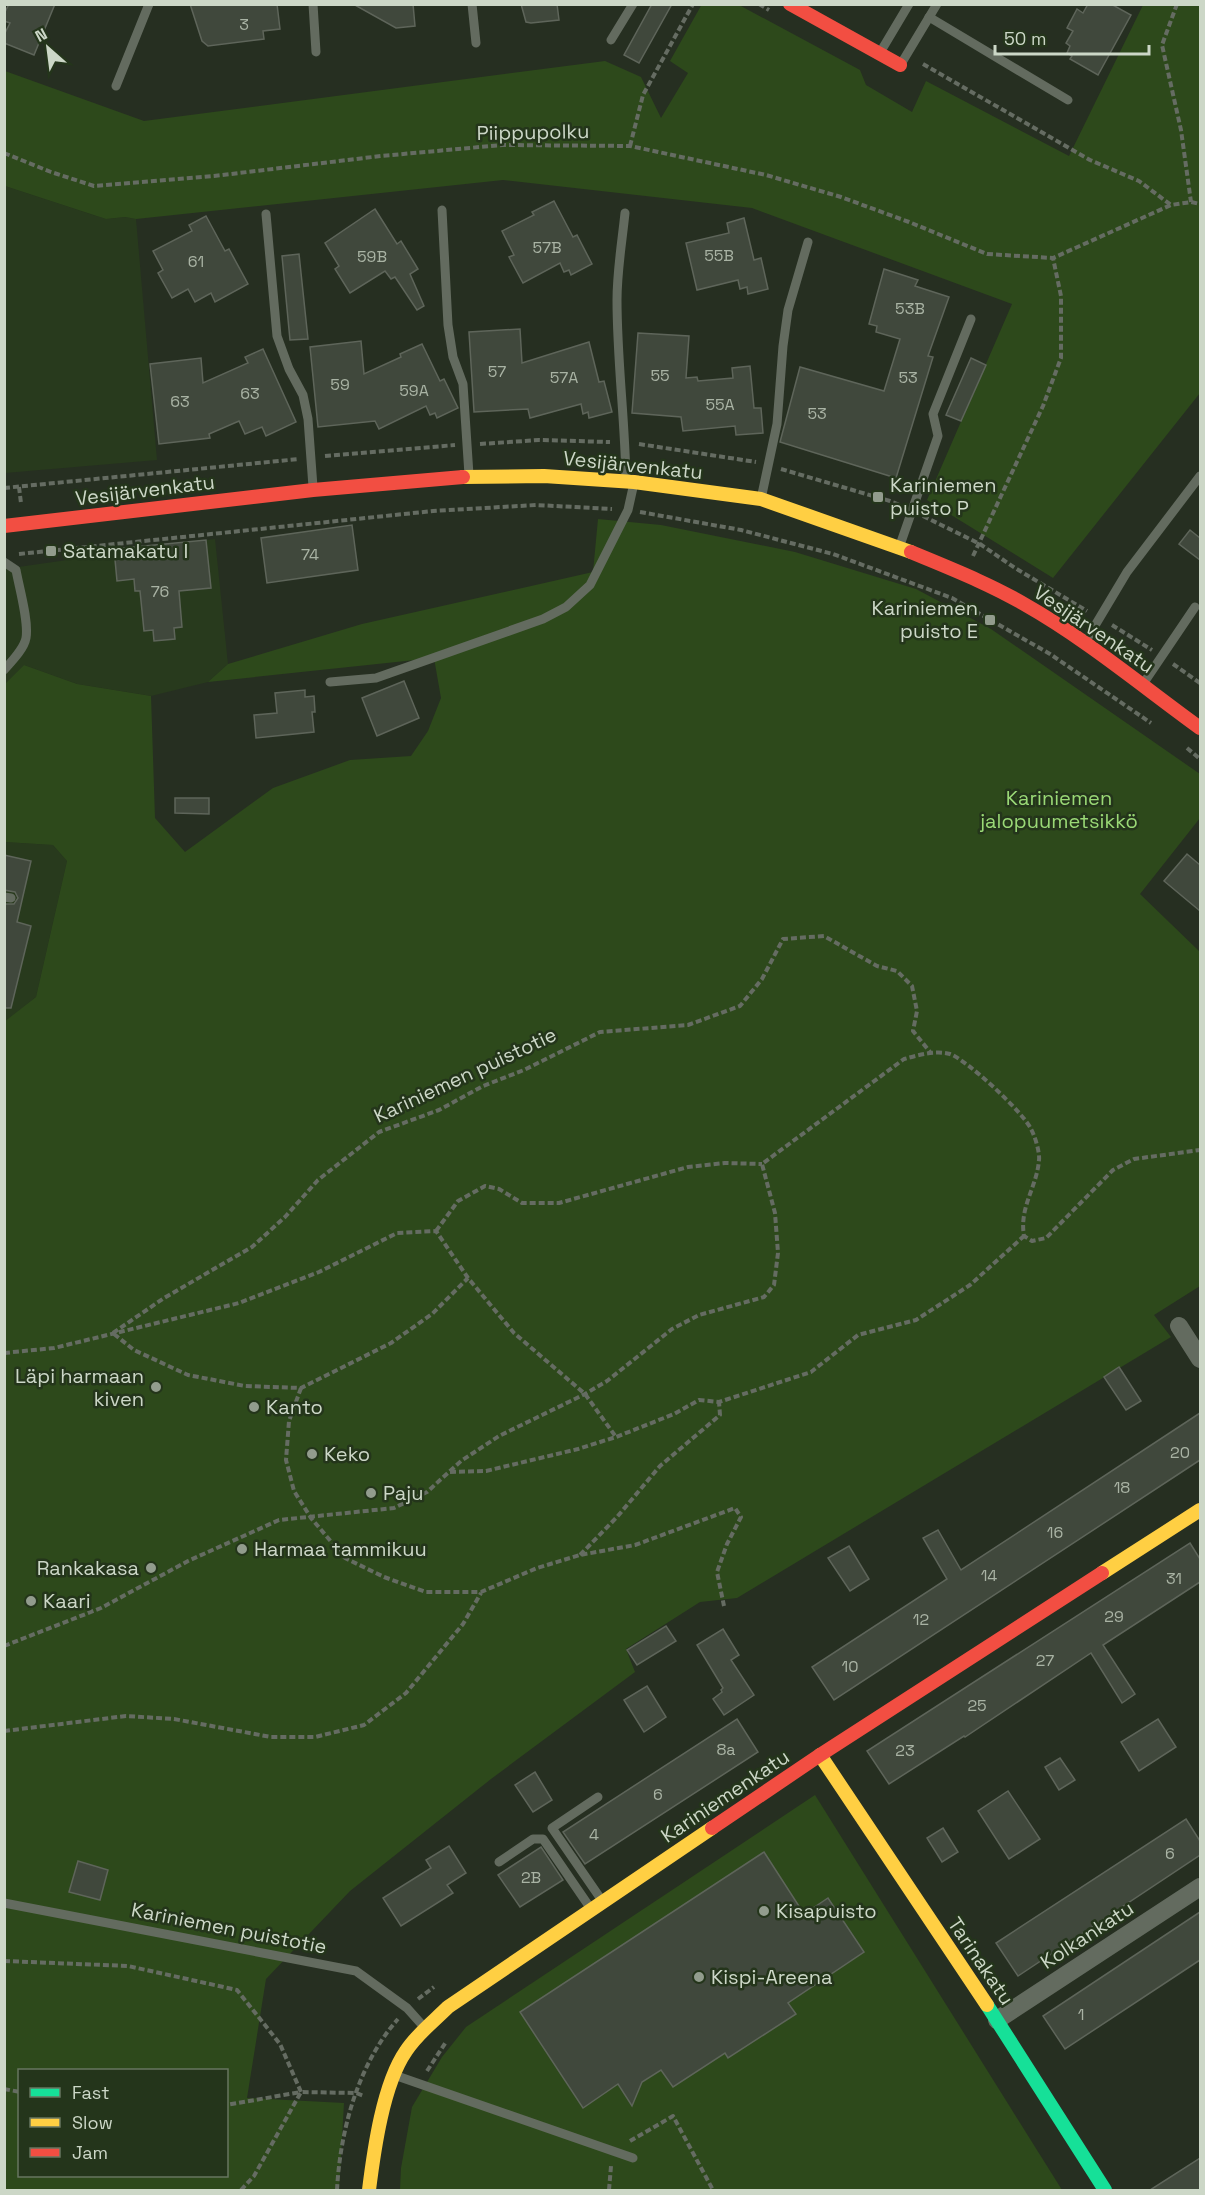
<svg xmlns="http://www.w3.org/2000/svg" width="1205" height="2195" viewBox="0 0 1205 2195" font-family="'Space Grotesk',sans-serif">
	<rect width="100%" height="100%" fill="#262f21"/>
	<g fill="#283a1d">
		<polygon points="5,186 106,219 125,217 136,219 157,460 5,473"/>
		<polygon points="215,539 228,664 208,682 151,696 77,684 24,665 5,685 4,569"/>
		<polygon points="5,842 53,845 67,861 36,997 5,1022"/>
	</g>
	<g fill="#2d491b" fill-rule="evenodd">
		<polygon points="702,4 739,5 860,70 866,85 912,112 926,81 1069,156 1143,5 1200,5 1200,393 1053,578 927,500 1012,304 752,208 503,180 136,219 125,217 106,219 5,186 5,71 144,121 605,61 641,77 661,118 688,73 670,61"/>
		<path d="M598 519 661 525 795 552 916 589 991 629 1200 774V818L1140 894 1200 952V1286L1154 1315 1171 1337 737 1598 700 1602 626 1649 635 1672 491 1779 350 1891 266 1979 247 2098 344 2103 339 2190H5L4 1022 36 997 67 861 53 845 5 842 4 685 24 665 77 684 151 696 155 818 185 852 273 788 350 760 411 756 428 731 441 698 434 658 208 682 228 664 362 624 593 572ZM20 2070H226V2176H20Z"/>
		<polygon points="815,1795 1062,2190 400,2190 401,2168 412,2107 442,2057 466,2027"/>
	</g>
	<g fill="#40483c" stroke="#5e655a" stroke-width="1.5">
		<polygon points="9,4 55,4 34,55 4,43 4,35 10,23 4,21 4,14"/>
		<polygon points="190,4 277,4 280,29 263,31 264,39 208,46 202,41"/>
		<polygon points="353,4 413,4 415,26 396,28"/>
		<polygon points="521,4 557,4 559,20 531,23 526,22"/>
		<polygon points="652,4 672,4 639,63 624,55"/>
		<polygon points="1088,4 1111,4 1131,15 1098,75 1070,59 1072,56 1067,53 1070,46 1066,43 1073,31 1067,28 1077,9 1083,13"/>
		<polygon points="554,201 573,237 577,235 592,264 571,275 569,270 564,272 560,263 523,283 509,257 514,255 502,231 534,215 532,212"/>
		<polygon points="375,209 397,244 401,241 418,269 410,274 424,306 417,310 395,277 391,279 385,271 350,293 335,269 339,266 325,243"/>
		<polygon points="206,216 225,251 229,249 248,284 215,302 211,293 195,302 188,289 172,298 158,273 163,270 153,251 192,231 189,225"/>
		<polygon points="744,218 754,260 761,258 768,289 748,294 747,287 740,289 738,280 697,290 686,243 729,233 727,223"/>
		<polygon points="299,254 308,339 290,340 282,256"/>
		<polygon points="884,269 918,280 915,286 949,297 928,356 933,357 896,478 780,442 800,367 884,391 900,339 876,332 877,326 869,324"/>
		<polygon points="520,329 522,363 589,342 599,382 604,381 612,412 589,418 588,412 583,414 581,404 530,418 528,409 474,412 469,332"/>
		<polygon points="638,333 689,336 686,378 697,377 698,381 733,378 732,368 750,366 754,408 761,408 763,433 736,435 735,426 683,431 681,417 632,413"/>
		<polygon points="361,341 364,374 401,357 400,354 422,344 440,381 444,379 458,408 437,418 435,413 430,415 426,406 379,429 375,421 318,427 310,347"/>
		<polygon points="263,349 296,422 266,436 262,427 245,434 239,421 209,434 210,438 159,444 150,364 201,358 203,383 248,363 245,357"/>
		<polygon points="971,358 986,365 961,421 946,415"/>
		<polygon points="352,525 358,570 267,583 261,538"/>
		<polygon points="1190,530 1200,538 1200,560 1179,544"/>
		<polygon points="206,540 211,588 179,591 182,627 174,628 175,639 154,641 153,630 144,631 140,591 135,591 134,579 117,581 114,549"/>
		<polygon points="404,681 419,718 377,736 362,698"/>
		<polygon points="305,690 305,697 314,696 315,712 312,712 314,732 256,738 254,715 277,713 275,693"/>
		<polygon points="175,798 209,798 209,814 175,813"/>
		<polygon points="1187,854 1200,865 1200,911 1164,881"/>
		<polygon points="4,855 31,861 17,922 31,926 11,1008 4,1008 4,904 14,904 18,898 15,892 4,890"/>
		<polygon points="1119,1367 1141,1401 1126,1410 1104,1377"/>
		<polygon points="1200,1413 1200,1460 834,1700 812,1667 947,1579 923,1538 938,1530 961,1570"/>
		<polygon points="1190,1543 1200,1559 1200,1582 1103,1645 1135,1694 1122,1703 1091,1653 965,1737 964,1736 889,1784 867,1751"/>
		<polygon points="849,1546 869,1579 850,1591 828,1558"/>
		<polygon points="666,1626 676,1641 637,1665 627,1650"/>
		<polygon points="723,1629 739,1655 731,1660 754,1695 724,1715 713,1699 722,1692 721,1690 723,1688 697,1645"/>
		<polygon points="647,1686 666,1717 644,1732 624,1700"/>
		<polygon points="737,1719 758,1752 585,1864 563,1832"/>
		<polygon points="1158,1719 1176,1747 1139,1771 1121,1742"/>
		<polygon points="1060,1758 1075,1780 1059,1790 1045,1767"/>
		<polygon points="535,1772 552,1800 533,1812 515,1785"/>
		<polygon points="1008,1791 1040,1839 1009,1859 978,1811"/>
		<polygon points="1186,1819 1200,1841 1200,1855 1018,1976 996,1943"/>
		<polygon points="943,1828 958,1852 942,1862 927,1838"/>
		<polygon points="449,1846 466,1873 447,1885 453,1893 401,1926 383,1898 431,1868 426,1860"/>
		<polygon points="541,1847 563,1880 520,1907 498,1875"/>
		<polygon points="764,1852 804,1914 828,1898 864,1952 788,2003 796,2014 728,2058 725,2053 673,2087 661,2070 642,2082 632,2106 618,2084 583,2108 520,2012"/>
		<polygon points="78,1861 108,1870 100,1900 69,1892"/>
		<polygon points="1200,1912 1200,1960 1065,2049 1043,2016"/>
		<polygon points="1200,2158 1200,2190 1150,2190"/>
	</g>
	<g fill="none" stroke-linecap="round" stroke-linejoin="round">
		<g stroke="#656c62" stroke-width="4" stroke-dasharray="6 3" stroke-linecap="butt">
			<polyline points="759,4 769,10"/>
			<polyline points="1177,4 1162,45 1181,130 1191,202"/>
			<polyline points="923,64 1090,160 1139,181 1171,205"/>
			<polyline points="630,146 643,95 693,4"/>
			<polyline points="4,153 51,172 94,186 214,176 381,156 502,145 630,146 766,175 841,197 909,222 987,254 1053,258 1171,205 1191,202 1200,204"/>
			<polyline points="480,444 539,440 610,442"/>
			<polyline points="639,444 756,462"/>
			<polyline points="325,456 455,445"/>
			<polyline points="781,469 890,501 900,505"/>
			<polyline points="19,487 21,503"/>
			<polyline points="4,488 299,459"/>
			<polyline points="640,512 741,530 833,554 952,598 1050,654 1151,723"/>
			<polyline points="923,516 980,544 1015,568 1087,611"/>
			<polyline points="19,554 433,511 536,505 612,509"/>
			<polyline points="973,556 1043,406 1061,358 1061,296 1053,258"/>
			<polyline points="1112,625 1152,650"/>
			<polyline points="1173,664 1200,683"/>
			<polyline points="1187,748 1200,759"/>
			<polyline points="436,1231 458,1201 485,1186 499,1189 522,1203 559,1203 688,1167 725,1163 762,1164"/>
			<polyline points="113,1333 164,1298 252,1247 285,1217 318,1180 379,1132 439,1110 483,1086 524,1070 600,1032 688,1025 740,1006 762,979 783,939 824,936 877,966 897,971 912,986 917,1011 913,1031 930,1052"/>
			<polyline points="114,1334 134,1350 188,1375 245,1386 301,1388 391,1343 432,1314 468,1278"/>
			<polyline points="4,1353 54,1348 239,1303 319,1272 397,1233 436,1231 468,1278 514,1333 585,1394 616,1437"/>
			<polyline points="301,1388 289,1421 286,1460 294,1491 311,1518 345,1558 384,1577 426,1592 481,1592 537,1568 580,1555 635,1545 735,1508 741,1517 727,1544 717,1572 724,1606"/>
			<polyline points="450,1472 486,1471 578,1449 616,1437 674,1414 699,1400 719,1402 811,1372 858,1335 916,1320 970,1285 1024,1236"/>
			<polyline points="580,1555 617,1517 660,1466 720,1415 719,1402"/>
			<path d="M4 1646 101 1608 188 1561 279 1520 394 1508 427 1492 461 1461 499 1436 585 1394 607 1381 672 1329 699 1315 764 1297 774 1285 778 1253 775 1213 762 1164 904 1059C919 1055 935 1050 950 1054 967 1060 1023 1112 1031 1129 1035 1136 1040 1153 1039 1160 1037 1187 1019 1207 1024 1236L1032 1241 1046 1238 1113 1170 1134 1159 1200 1150"/>
			<polyline points="4,1731 126,1716 174,1719 271,1737 315,1737 364,1725 406,1693 463,1624 481,1593"/>
			<polyline points="4,1961 128,1966 237,1990 280,2044 301,2092 226,2105"/>
			<polyline points="418,1999 434,1987"/>
			<polyline points="427,2071 446,2042"/>
			<polyline points="4,2089 20,2092"/>
			<polyline points="630,2141 673,2116 713,2190"/>
			<polyline points="241,2190 254,2176 301,2092 356,2093 364,2096"/>
			<path d="M337 2190C340 2131 358 2064 398 2019"/>
			<polyline points="609,2190 611,2166"/>
		</g>
		<g stroke="#636b5f" stroke-width="9">
			<polyline points="313,4 316,52"/>
			<polyline points="472,4 476,43"/>
			<polyline points="929,17 1068,100"/>
			<polyline points="611,40 633,4"/>
			<polyline points="881,51 909,4"/>
			<polyline points="901,64 937,4"/>
			<polyline points="116,86 149,4"/>
			<polyline points="442,210 448,325 453,357 463,384 469,475"/>
			<path d="M625 213C622 242 617 271 617 300 617 360 625 420 626 480"/>
			<polyline points="266,214 277,336 289,369 303,395 308,419 313,487"/>
			<polyline points="761,499 777,424 783,346 788,310 808,242"/>
			<polyline points="900,545 938,436 933,414 971,319"/>
			<path d="M4 562 16 570C19 587 29 621 26 638 24 649 12 661 4 670"/>
			<polyline points="1084,644 1127,572 1200,476"/>
			<polyline points="330,682 376,678 543,619 566,607 590,585 628,510 634,483"/>
			<polyline points="1143,684 1195,607"/>
			<polyline points="4,897 11,898"/>
			<polyline points="598,1797 552,1828 603,1902"/>
			<polyline points="499,1862 533,1839 543,1839 591,1909"/>
			<polyline points="4,1903 356,1971 407,2008 424,2027"/>
			<polyline points="397,2076 633,2158"/>
		</g>
		<g stroke="#636b5f" stroke-width="18">
			<polyline points="1179,1326 1200,1359"/>
			<polyline points="997,2020 1200,1887"/>
		</g>
		<polyline stroke="#16e098" stroke-width="14" points="987,2005 1105,2190"/>
		<g stroke="#ffcf43" stroke-width="14">
			<polyline points="463,477 544,476 634,482 761,499 911,552"/>
			<polyline points="1102,1573 1200,1510"/>
			<polyline points="820,1755 987,2005"/>
			<path d="M369 2190C374 2150 383 2084 406 2051 417 2034 434 2021 448 2007L712 1828"/>
		</g>
		<g stroke="#f24e42" stroke-width="14">
			<polyline points="790,4 900,65"/>
			<polyline points="4,526 313,490 463,477"/>
			<path d="M911 552C949 568 988 583 1024 604 1086 639 1142 686 1200 728"/>
			<polyline points="712,1828 820,1755 1102,1573"/>
		</g>
	</g>
	<g fill="#929c8d" stroke="#24351b" stroke-width="2">
		<rect x="872" y="491" width="12" height="12" rx="3"/>
		<rect x="45" y="545" width="12" height="12" rx="3"/>
		<rect x="984" y="614" width="12" height="12" rx="3"/>
		<circle cx="156" cy="1387" r="6"/>
		<circle cx="254" cy="1407" r="6"/>
		<circle cx="312" cy="1454" r="6"/>
		<circle cx="371" cy="1493" r="6"/>
		<circle cx="242" cy="1549" r="6"/>
		<circle cx="151" cy="1568" r="6"/>
		<circle cx="31" cy="1601" r="6"/>
		<circle cx="764" cy="1911" r="6"/>
		<circle cx="699" cy="1977" r="6"/>
	</g>
	<g text-anchor="middle" dominant-baseline="central" stroke-width="5" stroke-linejoin="round" paint-order="stroke">
		<g font-size="16" fill="#a9b3a4">
			<text x="244" y="24">3</text>
			<text x="547" y="247">57B</text>
			<text x="719" y="255">55B</text>
			<text x="372" y="256">59B</text>
			<text x="196" y="261">61</text>
			<text x="910" y="308">53B</text>
			<text x="497" y="371">57</text>
			<text x="660" y="375">55</text>
			<text x="564" y="377">57A</text>
			<text x="908" y="377">53</text>
			<text x="340" y="384">59</text>
			<text x="414" y="390">59A</text>
			<text x="250" y="393">63</text>
			<text x="180" y="401">63</text>
			<text x="720" y="404">55A</text>
			<text x="817" y="413">53</text>
			<text x="310" y="554">74</text>
			<text x="160" y="591">76</text>
			<text x="1180" y="1452">20</text>
			<text x="1122" y="1487">18</text>
			<text x="1055" y="1532">16</text>
			<text x="989" y="1575">14</text>
			<text x="1174" y="1578">31</text>
			<text x="1114" y="1616">29</text>
			<text x="921" y="1619">12</text>
			<text x="1045" y="1660">27</text>
			<text x="850" y="1666">10</text>
			<text x="977" y="1705">25</text>
			<text x="726" y="1749">8a</text>
			<text x="905" y="1750">23</text>
			<text x="658" y="1794">6</text>
			<text x="594" y="1834">4</text>
			<text x="1170" y="1853">6</text>
			<text x="531" y="1877">2B</text>
			<text x="1081" y="2014">1</text>
		</g>
		<g font-size="20" fill="#ccd7c7" stroke="#24351b">
			<text transform="translate(533 132) rotate(-1)">Piippupolku</text>
			<text transform="translate(633 465) rotate(6)">Vesijärvenkatu</text>
			<text transform="translate(145 490) rotate(-7)">Vesijärvenkatu</text>
			<text transform="translate(1094 629) rotate(34)">Vesijärvenkatu</text>
			<text transform="translate(465 1075) rotate(-25)">Kariniemen puistotie</text>
			<text transform="translate(725 1796) rotate(-34)">Kariniemenkatu</text>
			<text transform="translate(229 1928) rotate(11)">Kariniemen puistotie</text>
			<text transform="translate(1087 1935) rotate(-33)">Kolkankatu</text>
			<text transform="translate(981 1961) rotate(56)">Tarinakatu</text>
		</g>
		<g font-size="20" fill="#ccd7c7" stroke="#24351b" text-anchor="start">
			<text x="890" y="485">Kariniemen<tspan x="890" dy="23">puisto P</tspan></text>
			<text x="63" y="551">Satamakatu I</text>
			<text x="978" y="608" text-anchor="end">Kariniemen<tspan x="978" dy="23">puisto E</tspan></text>
			<text x="144" y="1376" text-anchor="end">Läpi harmaan<tspan x="144" dy="23">kiven</tspan></text>
			<text x="266" y="1407">Kanto</text>
			<text x="324" y="1454">Keko</text>
			<text x="383" y="1493">Paju</text>
			<text x="254" y="1549">Harmaa tammikuu</text>
			<text x="139" y="1568" text-anchor="end">Rankakasa</text>
			<text x="43" y="1601">Kaari</text>
			<text x="776" y="1911">Kisapuisto</text>
			<text x="711" y="1977">Kispi-Areena</text>
		</g>
		<g font-size="20" fill="#9ad976" stroke="#24351b">
			<text x="1059" y="798">Kariniemen<tspan x="1059" dy="23">jalopuumetsikkö</tspan></text>
		</g>
	</g>
	<rect width="1205" height="2195" fill="none" stroke="#ccd7c7" stroke-width="12"/>
	<rect x="18" y="2069" width="210" height="108" fill="#24351b" stroke="#677660" stroke-width="1.5"/>
	<rect x="30" y="2088" width="30" height="9" fill="#16e098" stroke="#677660" stroke-width="1.5"/>
	<text x="72" y="2099" font-size="18" fill="#ccd7c7">Fast</text>
	<rect x="30" y="2118" width="30" height="9" fill="#ffcf43" stroke="#677660" stroke-width="1.5"/>
	<text x="72" y="2129" font-size="18" fill="#ccd7c7">Slow</text>
	<rect x="30" y="2148" width="30" height="9" fill="#f24e42" stroke="#677660" stroke-width="1.5"/>
	<text x="72" y="2159" font-size="18" fill="#ccd7c7">Jam</text>
	<g transform="translate(48 48) rotate(332)" stroke="#24351b" stroke-width="4.5" paint-order="stroke">
	<path d="M0-4.5L10 22L0 15L-10 22Z" fill="#ccd7c7"/>
	<text y="-9" font-size="16" font-weight="bold" text-anchor="middle" fill="#ccd7c7">N</text>
	</g>
	<path d="M995 45v9h154v-9" fill="none" stroke="#ccd7c7" stroke-width="3"/>
	<text x="1004" y="45" font-size="18" fill="#ccd7c7" stroke="#24351b" stroke-width="4.5" paint-order="stroke">50 m</text>
</svg>
